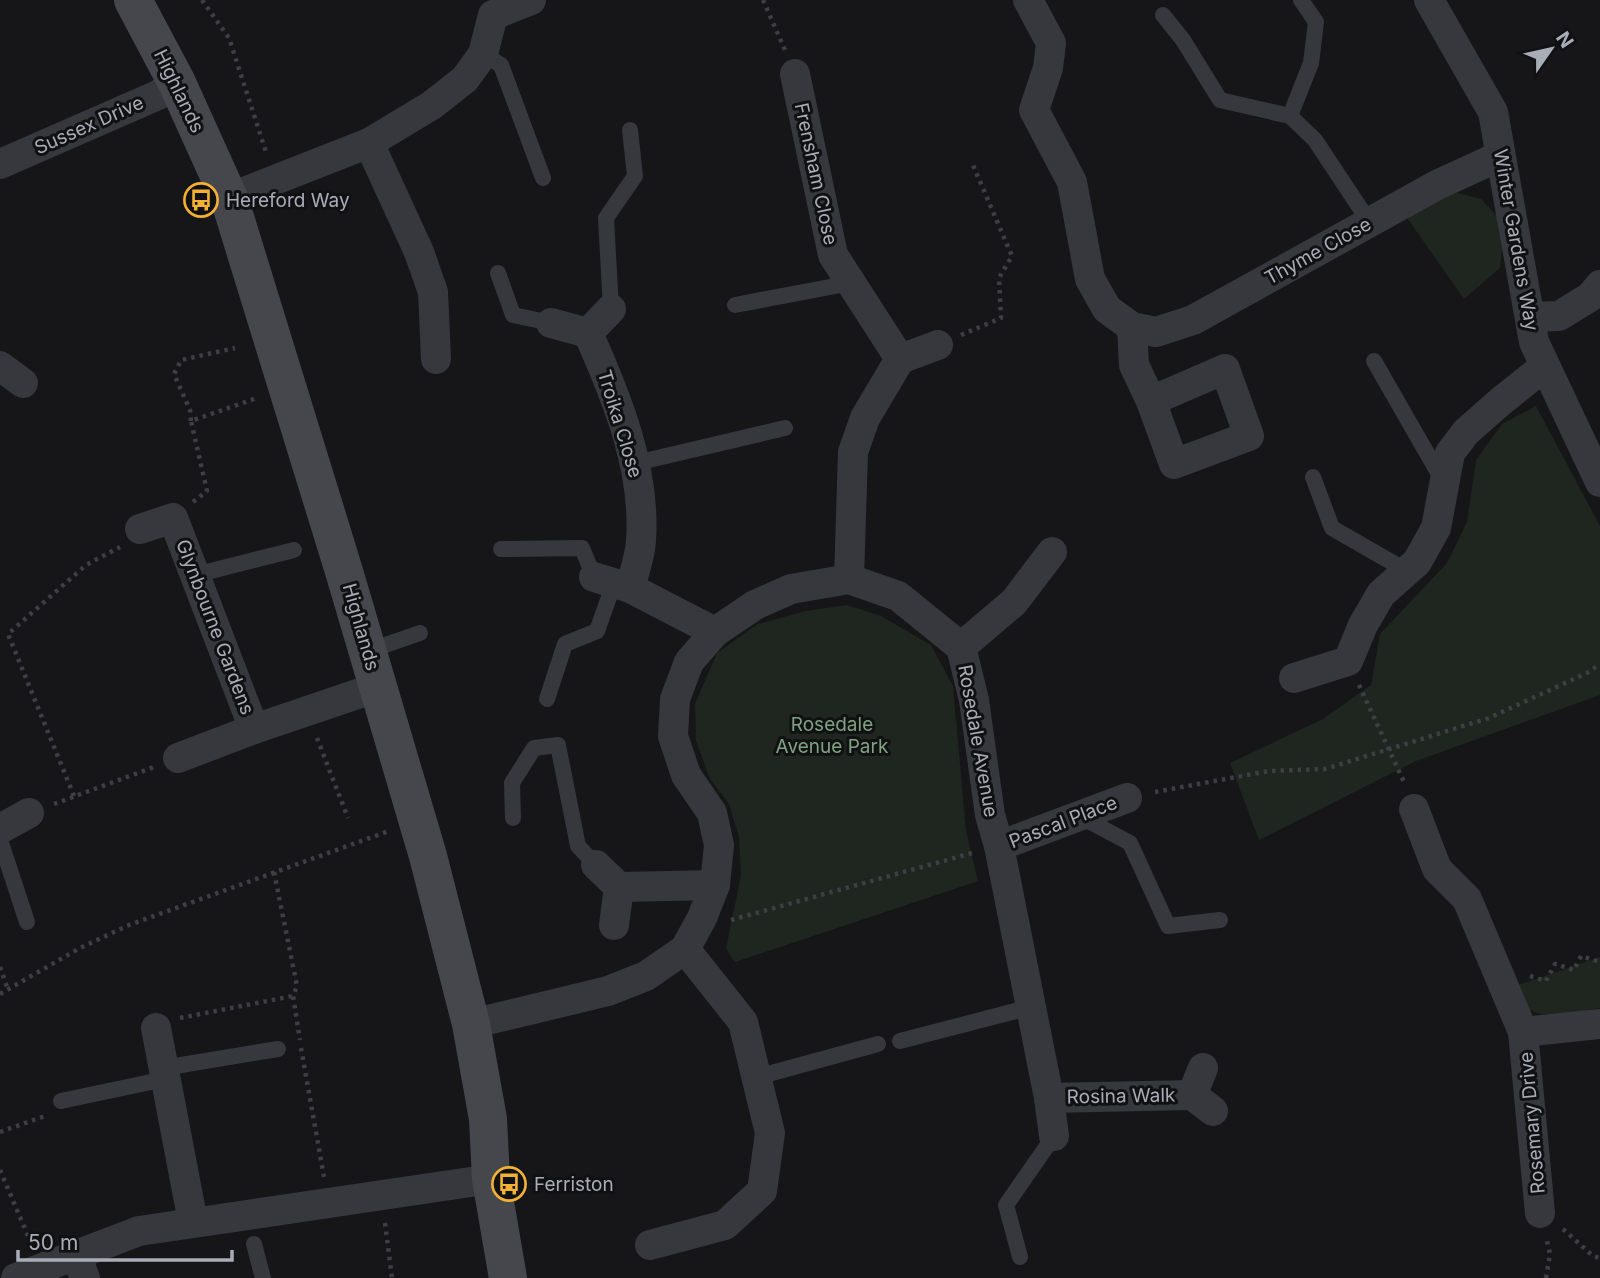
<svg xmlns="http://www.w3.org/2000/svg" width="1600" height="1278" viewBox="0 0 1600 1278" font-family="Inter,sans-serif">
	<rect width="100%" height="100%" fill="#161618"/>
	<g fill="#1e261f">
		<polygon points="1458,193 1481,199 1496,215 1504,233 1500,268 1464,299 1403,212 1434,198"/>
		<polygon points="1536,406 1600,526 1600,695 1416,761 1259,840 1230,763 1323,719 1371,685 1380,634 1447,563 1467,522 1476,460 1502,424"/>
		<polygon points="847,605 881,616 931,645 953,686 966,831 978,881 735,962 726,949 741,875 739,837 729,804 710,779 696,741 695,704 717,653 758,624 806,611"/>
		<path d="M1600 957V1008C1579 1011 1534 1025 1522 1001 1520 997 1519 990 1518 985Z"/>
	</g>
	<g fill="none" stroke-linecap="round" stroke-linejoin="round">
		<g stroke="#3d3f44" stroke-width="4.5" stroke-dasharray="3.5 5" stroke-linecap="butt">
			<polyline points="202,0 229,38 267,155"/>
			<polyline points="763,0 785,50"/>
			<polyline points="961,335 1001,318 999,278 1012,256 972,163"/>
			<polyline points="191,421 190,410 174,374 181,360 235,348"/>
			<polyline points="193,502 207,491 191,421 257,398"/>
			<polyline points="1359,685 1404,782"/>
			<polyline points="317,738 348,818"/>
			<polyline points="1155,792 1269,771 1325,769 1489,718 1587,673 1600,664"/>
			<polyline points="74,796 8,634 86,565 120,547"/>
			<polyline points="54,804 154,767"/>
			<polyline points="274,872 297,986 293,996 300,1040"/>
			<polyline points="731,920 972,853"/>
			<polyline points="0,967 8,990"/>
			<polyline points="1530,976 1546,981 1555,964 1574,970 1581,956 1600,962"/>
			<polyline points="0,994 80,948 129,925 389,831"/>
			<polyline points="180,1018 293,996"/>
			<polyline points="301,1048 324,1177"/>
			<polyline points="0,1132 45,1116"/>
			<polyline points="0,1170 31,1243"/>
			<polyline points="385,1223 392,1278"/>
			<polyline points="1563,1229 1593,1256 1600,1258"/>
			<polyline points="1546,1278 1550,1254 1547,1241"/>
		</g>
		<g stroke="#37383d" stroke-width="16">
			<polyline points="1163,15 1183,40 1220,100 1290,116 1315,140 1370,223"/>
			<polyline points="483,54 501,65 543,178"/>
			<polyline points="1290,116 1311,63 1316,22 1301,0"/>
			<polyline points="498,273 513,315 551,323"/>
			<polyline points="735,305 851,283"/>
			<polyline points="611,309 606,218 635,176 630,130"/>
			<polyline points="1374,361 1443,481"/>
			<polyline points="636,463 785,428"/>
			<polyline points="1313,477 1332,528 1407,571"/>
			<polyline points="501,549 582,548 594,577"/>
			<polyline points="195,575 294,550"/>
			<polyline points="368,651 420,633"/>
			<polyline points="547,699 565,644 597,631 614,583"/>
			<polyline points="1079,816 1130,843 1168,926 1220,920"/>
			<polyline points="513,818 512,783 534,748 558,745 578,846 596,865"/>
			<polyline points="0,840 27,922"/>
			<polyline points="900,1041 1031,1007"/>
			<polyline points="163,1068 278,1049"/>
			<polyline points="757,1077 878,1044"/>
			<polyline points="61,1101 165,1079"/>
			<polyline points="254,1244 263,1278"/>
			<polyline points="1020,1257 1006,1205 1054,1136"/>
		</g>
		<g stroke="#37383d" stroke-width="30">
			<polyline points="1028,0 1051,43 1048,68 1034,110 1072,182 1090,279 1107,309 1132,327 1156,332 1193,320 1437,185 1500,156"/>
			<polyline points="1429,0 1493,112 1534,342 1600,482"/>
			<polyline points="795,74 833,255 900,359 865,418 853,452 849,579"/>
			<polyline points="369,143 419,252 433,292 436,359"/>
			<polyline points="0,164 158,95 177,83"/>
			<polyline points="229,198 369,143 432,105 465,79 483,54 493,15 531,0"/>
			<polyline points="1530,317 1559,316 1590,297 1600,285"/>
			<polyline points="551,323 588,333 611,309"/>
			<polyline points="1132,327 1134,365 1151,401 1225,369 1249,436 1174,464 1151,401"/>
			<path d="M588 333C617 398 646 469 641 541 640 557 634 573 630 588L715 632"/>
			<polyline points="900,359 938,345"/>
			<polyline points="0,366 23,383"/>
			<polyline points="140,529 173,518 254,729"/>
			<polyline points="594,577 630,588"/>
			<polyline points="961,647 1014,602 1052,552"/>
			<polyline points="1294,678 1348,661 1363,625 1381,594 1417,562 1436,528 1450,453 1466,432 1500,402 1545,366"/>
			<polyline points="178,758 254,729 378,687"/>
			<polyline points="1414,809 1437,869 1467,899 1523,1032 1540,1213"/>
			<polyline points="0,829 29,813"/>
			<polyline points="999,846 1127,798"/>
			<polyline points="596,865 619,887 614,925"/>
			<polyline points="619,887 715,885"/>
			<polyline points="471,1024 608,991 646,976 685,949 702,918 715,885 719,845 712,813 686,775 673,736 675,699 689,662 715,632 755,605 791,589 849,579 898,596 961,647 974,700 990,815 999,846 1049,1098 1054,1136"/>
			<polyline points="156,1028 193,1222"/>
			<polyline points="1523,1032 1600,1024"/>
			<polyline points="1203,1068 1192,1095 1213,1111"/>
			<polyline points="1049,1098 1192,1095"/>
			<polyline points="650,1245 725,1225 762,1191 770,1133 743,1022 685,949"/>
			<polyline points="75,1253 85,1278"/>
			<polyline points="16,1278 139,1231 491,1179"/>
		</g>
		<polyline stroke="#45474d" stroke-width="38" points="133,0 177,83 229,198 343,568 428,856 471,1024 488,1119 491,1179 508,1278"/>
	</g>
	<defs>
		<g id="bus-ring" transform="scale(1.75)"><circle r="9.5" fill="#111113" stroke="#f2b134" stroke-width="1.5"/><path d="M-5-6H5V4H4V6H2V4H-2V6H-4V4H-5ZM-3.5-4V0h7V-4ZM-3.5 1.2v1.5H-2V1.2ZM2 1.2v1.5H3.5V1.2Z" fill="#f2b134"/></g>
	</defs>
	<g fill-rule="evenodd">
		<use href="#bus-ring" x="201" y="200"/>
		<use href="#bus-ring" x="509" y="1184"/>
	</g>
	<g text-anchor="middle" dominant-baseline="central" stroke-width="6" stroke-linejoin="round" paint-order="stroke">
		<g font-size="19" fill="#a8adb8" stroke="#111113">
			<text transform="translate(179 91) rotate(64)">Highlands</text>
			<text transform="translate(89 125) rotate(-24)">Sussex Drive</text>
			<text transform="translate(816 174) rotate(78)">Frensham Close</text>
			<text transform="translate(1516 240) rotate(80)">Winter Gardens Way</text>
			<text transform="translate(1318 251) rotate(-29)">Thyme Close</text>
			<text transform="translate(620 424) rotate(73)">Troika Close</text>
			<text transform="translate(215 627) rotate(69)">Glynbourne Gardens</text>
			<text transform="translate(361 627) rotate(74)">Highlands</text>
			<text transform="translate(978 741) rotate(80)">Rosedale Avenue</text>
			<text transform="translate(1063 822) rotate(-21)">Pascal Place</text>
			<text transform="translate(1121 1096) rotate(-1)">Rosina Walk</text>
			<text transform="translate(1532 1123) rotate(-95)">Rosemary Drive</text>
		</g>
		<g font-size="19" fill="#a8adb8" stroke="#111113" text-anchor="start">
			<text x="226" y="200">Hereford Way</text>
			<text x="534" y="1184">Ferriston</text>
		</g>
		<g font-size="19" fill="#7fa381" stroke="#111113">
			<text x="832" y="724">Rosedale<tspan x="832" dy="22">Avenue Park</tspan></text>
		</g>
	</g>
	<g transform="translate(1551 49) rotate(56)" stroke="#111113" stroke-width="5" paint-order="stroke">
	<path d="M0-5L12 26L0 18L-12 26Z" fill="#a8adb8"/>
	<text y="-10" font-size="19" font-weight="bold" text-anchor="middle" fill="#a8adb8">N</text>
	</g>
	<path d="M18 1250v10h214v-10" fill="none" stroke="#a8adb8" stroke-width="3.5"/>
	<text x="28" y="1250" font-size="21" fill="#a8adb8" stroke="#111113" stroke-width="5" paint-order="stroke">50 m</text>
</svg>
